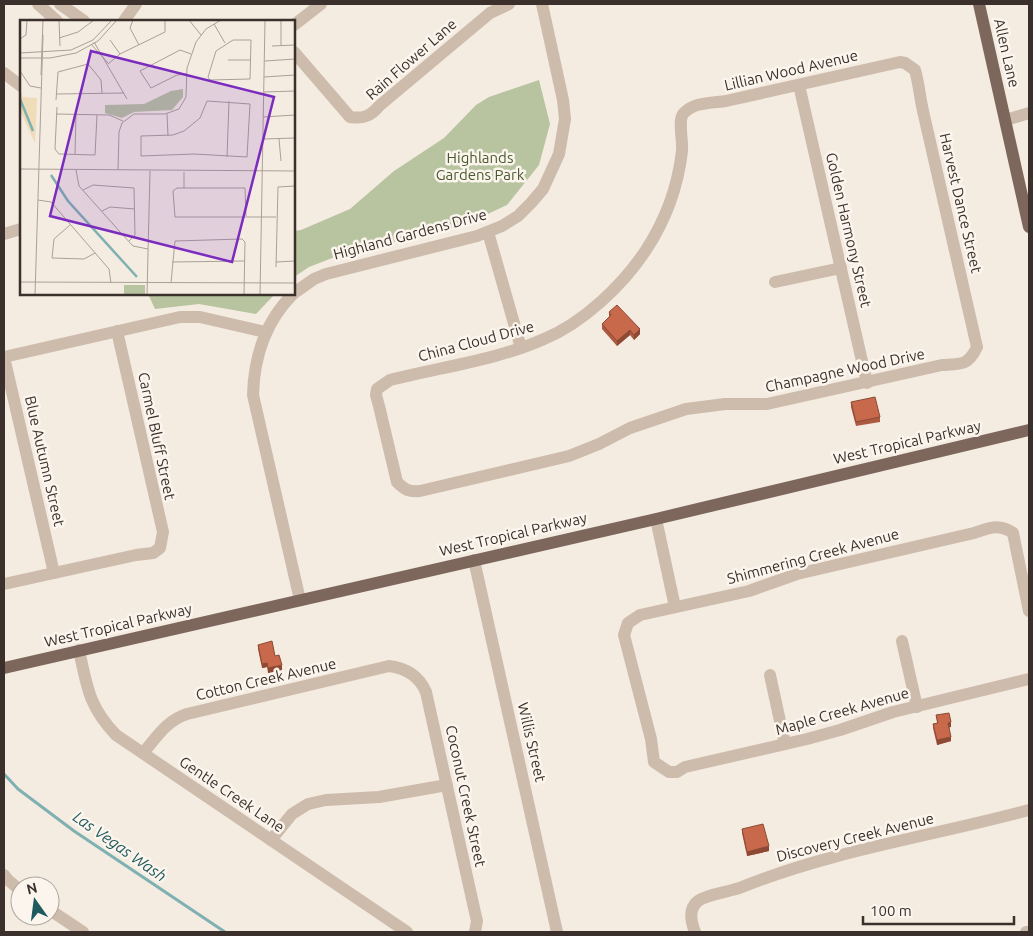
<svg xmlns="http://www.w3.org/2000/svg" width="1033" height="936" viewBox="0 0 1033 936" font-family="Ubuntu,sans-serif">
	<rect width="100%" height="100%" fill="#f4ebe1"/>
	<g fill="#b8c4a0">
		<polygon points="539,80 550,124 539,165 507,205 464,225 430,234 345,253 309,267 294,277 294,231 301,230 350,209 394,171 444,138 476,105 489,97"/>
		<polygon points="148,294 275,294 256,314 199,304 155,309"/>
	</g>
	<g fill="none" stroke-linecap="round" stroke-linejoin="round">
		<polyline stroke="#7fb0b2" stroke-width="3" points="4,774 18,789 74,831 225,932"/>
		<g stroke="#cdbbac" stroke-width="12">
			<polyline points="38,4 57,21"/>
			<polyline points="60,4 84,21"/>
			<polyline points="124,21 136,4"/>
			<polyline points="294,25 321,4"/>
			<path d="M294 52 350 117C363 119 371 116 379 106L490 13 509 4"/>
			<path d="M900 62 905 63 915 70C919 84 920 98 923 111L977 347C968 366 961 364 942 365L767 404H725L686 409 630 428 599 444 569 456 420 491C409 492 405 490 397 482L379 406 376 395 377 389 390 380C441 367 497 360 544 339 583 323 623 285 646 250 665 221 678 186 682 151 683 141 678 121 683 114 693 102 712 103 726 101Z"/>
			<polyline points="4,73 21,86"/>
			<polyline points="799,85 867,383"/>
			<polyline points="1006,120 1029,113"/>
			<polyline points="488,232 521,348"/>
			<polyline points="4,234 21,229"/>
			<polyline points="775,282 841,268"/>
			<polyline points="294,293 314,279 326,274 477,236 502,226 518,216 531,203 543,189 559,154 565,119 563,100 542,4"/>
			<path d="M293 294C265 322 254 356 253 395L300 600"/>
			<polyline points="4,357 180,317 200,317 265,332"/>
			<polyline points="4,357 54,573"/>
			<polyline points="656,519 675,607"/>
			<polyline points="474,560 557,932"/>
			<polyline points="4,584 136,555 153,553 160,548 163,532 117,331"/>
			<path d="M1029 611 1013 533C999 523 989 528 974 533L797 574 749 591 640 615 628 623 624 635 651 739 654 762 669 772H677L685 767 807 739 840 730 893 712 1029 679"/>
			<polyline points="902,641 917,707"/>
			<path d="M79 650C87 687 89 707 116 735L407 932"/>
			<polyline points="770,675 785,744"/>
			<path d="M143 753C156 738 167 720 187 714L389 666C406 668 419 676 426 692L474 908 477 921 475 932"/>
			<polyline points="271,840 292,814 308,804 326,800 379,797 447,785"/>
			<polyline points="4,875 8,880 20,890"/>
			<polyline points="50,910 83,932"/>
			<path d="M695 932C691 922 688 909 698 901 707 894 730 892 742 887 834 850 933 836 1029 810"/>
			<polyline points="1026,932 1029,932"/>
		</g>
		<g stroke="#7d675c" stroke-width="12">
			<polyline points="979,4 1029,227"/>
			<polyline points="4,668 656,519 1029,430"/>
		</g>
	</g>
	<g fill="#ac5a40">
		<polygon points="609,312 640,334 634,340 630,335 617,346 602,329 602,324 609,317"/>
		<polygon points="851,402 880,417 880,422 856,426 851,407"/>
		<polygon points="258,645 275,656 282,670 268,673 267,667 262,668 258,649"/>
		<polygon points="936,715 951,727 949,727 951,741 937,745 933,728 933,724 937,723"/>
		<polygon points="742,829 769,851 747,856 742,833"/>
	</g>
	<g fill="#8c4a34">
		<polygon points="640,329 640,334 634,340 634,335"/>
		<polygon points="630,330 630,335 617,346 617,341"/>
		<polygon points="267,663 267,667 262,668 262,664"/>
		<polygon points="282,665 282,670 268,673 268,668"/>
		<polygon points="951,722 951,727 948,728 948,723"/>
		<polygon points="951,737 951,741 937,745 937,740"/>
		<polygon points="769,846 769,851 747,856 747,852"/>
	</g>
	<g fill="#c8694b" stroke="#8c4a34">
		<polygon points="617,305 640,329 634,335 630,330 617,341 602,324 611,315 609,312"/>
		<polygon points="875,397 880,417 856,422 851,402"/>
		<polygon points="272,641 275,656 279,655 282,665 268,668 267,663 262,664 258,645"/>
		<polygon points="949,713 951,722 948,723 951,737 937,740 933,724 938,723 936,715"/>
		<polygon points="763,824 769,846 747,852 742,829"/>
	</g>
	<g text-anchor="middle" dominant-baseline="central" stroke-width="5" stroke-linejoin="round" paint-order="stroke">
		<g font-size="15" fill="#3b302b" stroke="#fbf5ee">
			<text transform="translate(1007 53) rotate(77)">Allen Lane</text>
			<text transform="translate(411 59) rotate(-41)">Rain Flower Lane</text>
			<text transform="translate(791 70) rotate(-13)">Lillian Wood Avenue</text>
			<text transform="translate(961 203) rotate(77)">Harvest Dance Street</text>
			<text transform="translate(849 230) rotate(77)">Golden Harmony Street</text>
			<text transform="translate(410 234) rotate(-15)">Highland Gardens Drive</text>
			<text transform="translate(476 341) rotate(-15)">China Cloud Drive</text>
			<text transform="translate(845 370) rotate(-12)">Champagne Wood Drive</text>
			<text transform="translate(157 436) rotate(78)">Carmel Bluff Street</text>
			<text transform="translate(907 442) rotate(-13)">West Tropical Parkway</text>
			<text transform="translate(45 461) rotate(77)">Blue Autumn Street</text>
			<text transform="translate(513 534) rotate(-13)">West Tropical Parkway</text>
			<text transform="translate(813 556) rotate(-15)">Shimmering Creek Avenue</text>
			<text transform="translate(118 625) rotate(-13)">West Tropical Parkway</text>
			<text transform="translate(266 679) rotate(-13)">Cotton Creek Avenue</text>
			<text transform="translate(842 711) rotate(-16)">Maple Creek Avenue</text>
			<text transform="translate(532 742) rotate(77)">Willis Street</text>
			<text transform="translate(232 794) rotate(34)">Gentle Creek Lane</text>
			<text transform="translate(466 796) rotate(78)">Coconut Creek Street</text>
			<text transform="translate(855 837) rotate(-14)">Discovery Creek Avenue</text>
		</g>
		<g font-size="15" fill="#4a5a2e" stroke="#fbf5ee">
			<text x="480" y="157">Highlands<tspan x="480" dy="17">Gardens Park</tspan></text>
		</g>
		<g font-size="16" font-style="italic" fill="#1f5a5e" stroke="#fbf5ee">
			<text transform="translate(120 846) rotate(35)">Las Vegas Wash</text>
		</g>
	</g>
	<g transform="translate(20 20)">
		<rect width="275" height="275" fill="#f4ebe1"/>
		<path d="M163 69V77L152 90 114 92 102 98 85 93V85L124 84 151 71ZM104 265H125V275H104Z" fill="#b8c4a0"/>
		<path d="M0 71 3 77 17 78 15 123 0 91Z" fill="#efdcb8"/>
		<path fill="none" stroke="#7fb0b2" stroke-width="2.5" d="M0 79 13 111M31 155 48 181 117 257"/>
		<path fill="none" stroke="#aaa098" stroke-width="1" d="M39 0 40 26M113 0 110 8 119 25M169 0 181 15M194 4 205 23M39 18 58 12 74 0M0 19 6 15 7 0M90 20 100 34M213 20H231L230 59 190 60 188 57 196 31ZM74 22 107 79M71 24 88 43M252 26 275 25M261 26V0M0 33 51 30 73 20 92 0M0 38H30L56 33 78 21 97 0M208 40H230M245 41 275 39M88 44 100 34 145 12V0M0 51 10 66 21 68M167 54 157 55 131 68 120 51 160 30 171 34M21 55 23 0M244 57 275 55M244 72 275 71M37 74 104 73M36 80 38 52 68 44 81 60 82 73M187 81 230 84 227 137 174 134 121 136V116L153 115 164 111 180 98ZM37 87 35 129 39 134 75 135 77 95M36 94 89 95 103 101M147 94 148 116M243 97 275 95M243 119 275 118M259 119 261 141M55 135 56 94M207 137 209 81M0 149 275 151M56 150 59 166 101 213 113 226 128 229M98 150 99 112 102 103 114 94H145L159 89 166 77 167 48 176 22 186 9 201 0M164 168V152M63 170 73 165 114 168 115 215 109 221M18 180 31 182 89 249 91 263M82 191 90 187 115 189M226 196 225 168H157L153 171 155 197H256M50 205 34 219 32 238 64 239 75 233M152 242 225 241M256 242 275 241M256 247 258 167 275 166M0 262 275 263M151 263 155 221 222 219 225 222 224 275M15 275 23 15M127 275 130 151M240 275 245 0"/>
		<path fill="#7b2cbf" fill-opacity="0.15" stroke="#7b2cbf" stroke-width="2.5" d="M71 31 254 77 212 242 30 196Z"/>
		<rect width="275" height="275" fill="none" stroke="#3b302b" stroke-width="2.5"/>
	</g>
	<rect width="1033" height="936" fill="none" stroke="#3b302b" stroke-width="10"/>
	<g transform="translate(35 901) rotate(346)"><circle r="24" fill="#fbf5ee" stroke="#aea6a0"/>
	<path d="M0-4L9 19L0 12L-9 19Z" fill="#1f5a5e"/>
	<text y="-8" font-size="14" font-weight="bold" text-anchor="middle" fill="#3b302b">N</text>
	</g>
	<path d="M863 916v8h151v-8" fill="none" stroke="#3b302b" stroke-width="2.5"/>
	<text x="870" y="916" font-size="15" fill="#3b302b" stroke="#fbf5ee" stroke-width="4" paint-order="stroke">100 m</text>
</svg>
